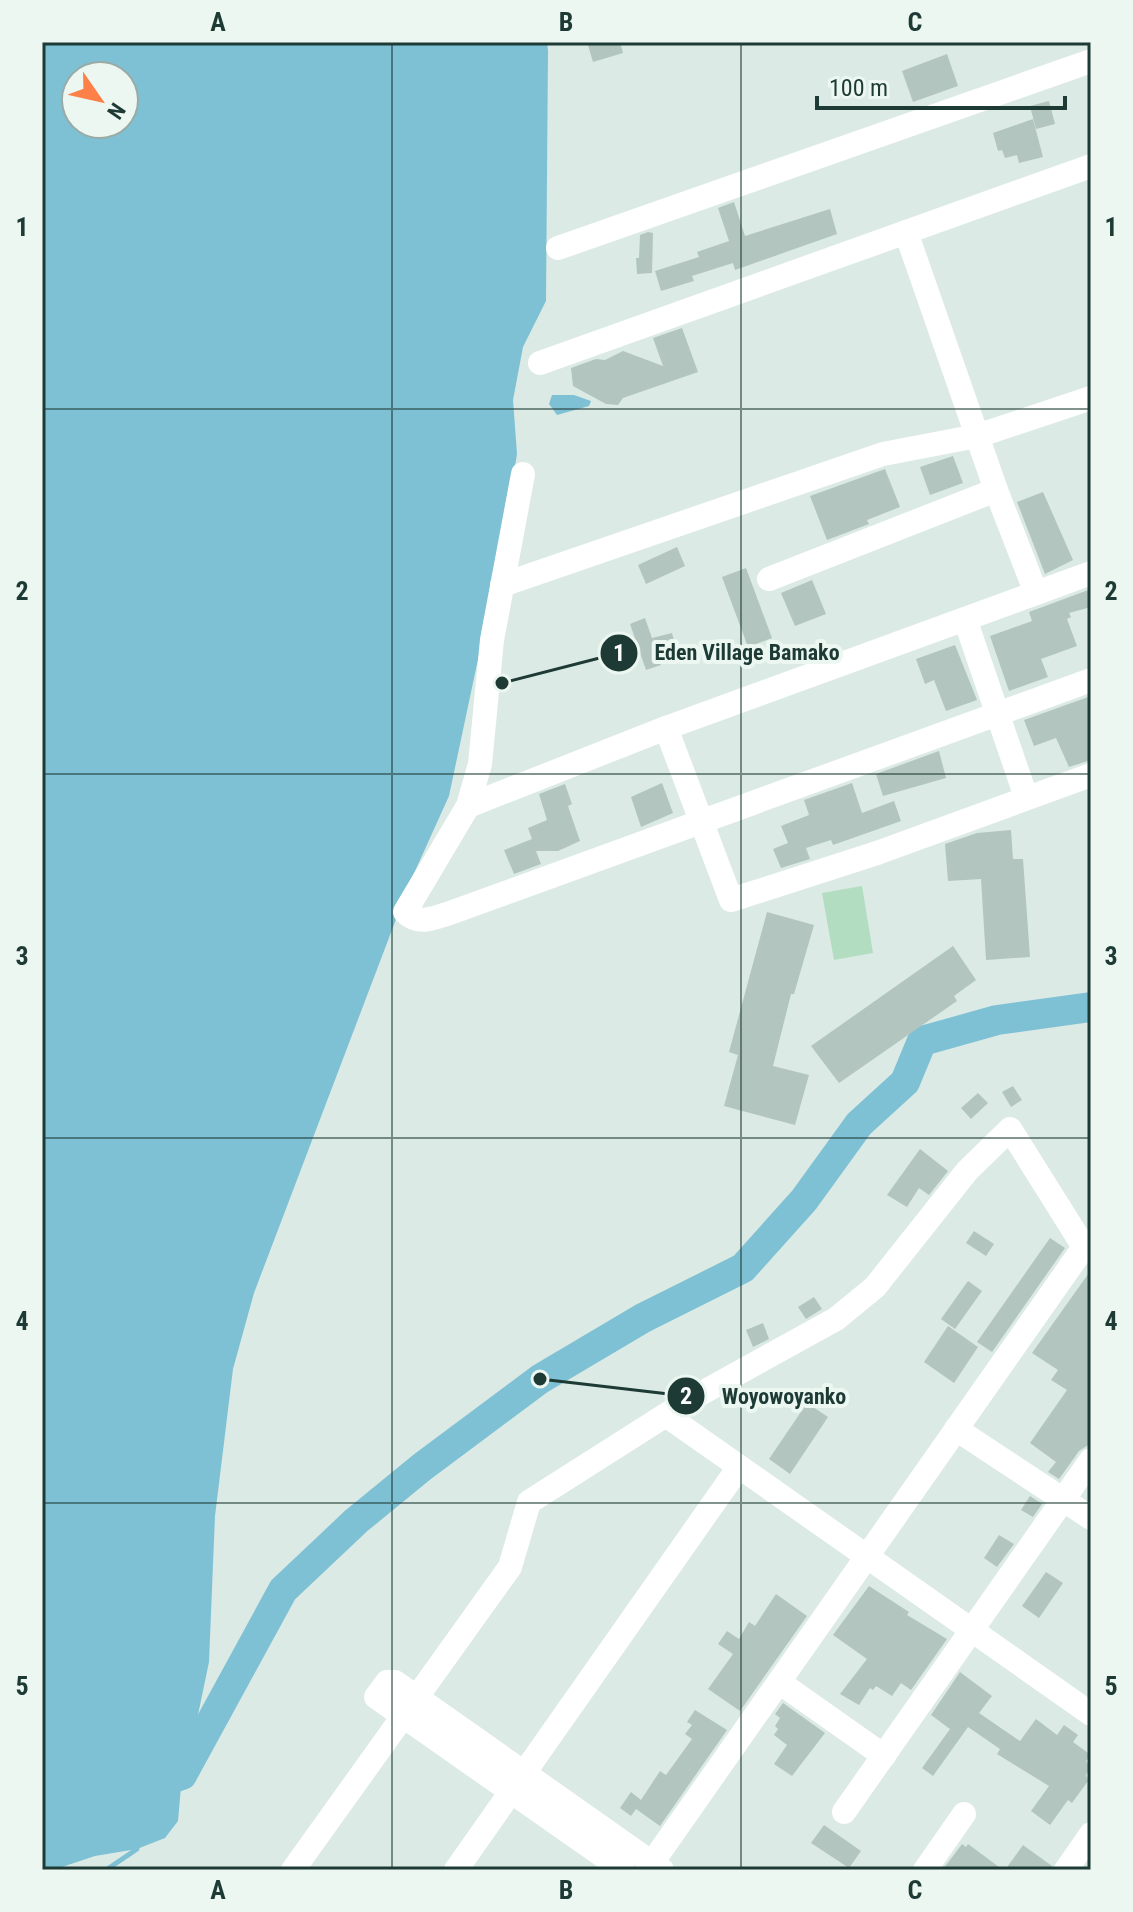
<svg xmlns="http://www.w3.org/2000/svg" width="1133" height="1912" viewBox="0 0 1133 1912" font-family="'Roboto Condensed',sans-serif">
	<rect width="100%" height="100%" fill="#dceae5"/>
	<polygon fill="#b3ddc1" points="862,886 873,953 834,960 822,893"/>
	<g fill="#7fc1d4" fill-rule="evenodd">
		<path d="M42 42H547L548 51 546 301 523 347 513 400 517 454 501 551 449 796 411 880 254 1293 233 1369 215 1516 209 1662 194 1734 182 1775 178 1821 165 1838 137 1849 95 1856 53 1870H42ZM76 76H124V124H76Z"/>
		<polygon points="552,395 574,395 591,401 589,406 557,415 549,404"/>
	</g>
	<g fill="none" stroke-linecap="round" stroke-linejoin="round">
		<polyline stroke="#7fc1d4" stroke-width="5" points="106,1870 137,1849 136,1843"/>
		<polyline stroke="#7fc1d4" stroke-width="30" points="146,1788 182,1775 283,1590 356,1521 422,1467 540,1379 643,1318 743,1268 804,1200 859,1124 905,1082 922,1041 997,1020 1091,1007"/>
	</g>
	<g fill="#b2c5be">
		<polygon points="587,42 620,42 623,53 593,62"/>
		<polygon points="947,54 958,86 913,102 902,71"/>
		<polygon points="1049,101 1055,124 1036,129 1030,106"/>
		<polygon points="1033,119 1043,157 1019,163 1017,155 1005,158 1002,150 998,151 993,133"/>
		<polygon points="734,202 745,236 830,209 837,234 735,270 733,263 692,276 694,281 661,291 655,271 699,257 697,252 729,241 718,208"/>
		<polygon points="648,232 653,233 652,273 637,274 636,258 639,258 640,235"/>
		<polygon points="682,328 698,372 623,398 618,405 606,404 573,386 571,368 596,359 605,360 623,351 663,366 653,338"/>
		<polygon points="953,456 963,483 930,495 920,467"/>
		<polygon points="885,469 900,507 867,520 869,524 827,540 810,496"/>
		<polygon points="1043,492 1073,560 1045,574 1017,502"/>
		<polygon points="677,547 685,566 646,584 638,565"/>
		<polygon points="746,568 772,638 748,647 722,577"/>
		<polygon points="812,580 826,614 795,626 781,593"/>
		<polygon points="1091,589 1091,607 1069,613 1071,617 1067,619 1077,646 1041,659 1048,677 1009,691 990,636 1032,621 1029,612"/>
		<polygon points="645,618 652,638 672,633 678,656 659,661 661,665 646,670 630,624"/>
		<polygon points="955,645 977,700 946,711 934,680 925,684 916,659"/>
		<polygon points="1091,696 1091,760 1069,767 1056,738 1034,746 1024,720"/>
		<polygon points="939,751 946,778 883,796 876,774"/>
		<polygon points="662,783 673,813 641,827 631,797"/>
		<polygon points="852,783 862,813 894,801 901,821 833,845 831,840 806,848 810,859 781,868 773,849 788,843 781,826 809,815 804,800"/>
		<polygon points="565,784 572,804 568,806 580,841 558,851 536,851 541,864 514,874 504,850 532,839 528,828 547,820 539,794"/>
		<polygon points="1011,830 1013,859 1023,859 1030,957 986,960 981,879 948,881 945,844 977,833"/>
		<polygon points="767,912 814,925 794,994 791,994 773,1066 809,1075 795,1125 724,1106 738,1055 729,1052"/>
		<polygon points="953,946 976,980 954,996 957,1001 839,1083 811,1046"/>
		<polygon points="1013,1086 1022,1100 1011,1107 1002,1092"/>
		<polygon points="978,1093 988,1103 971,1119 961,1108"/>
		<polygon points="920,1149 948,1171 929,1195 919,1188 907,1207 887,1195"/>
		<polygon points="974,1231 994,1244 986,1256 966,1243"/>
		<polygon points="1050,1238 1065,1248 992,1352 977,1342"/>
		<polygon points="1091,1270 1091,1443 1079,1451 1059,1479 1048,1472 1056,1462 1030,1443 1067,1390 1051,1380 1058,1370 1032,1353"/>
		<polygon points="968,1281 982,1291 955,1329 941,1319"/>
		<polygon points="814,1297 822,1309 806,1319 798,1307"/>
		<polygon points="763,1323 769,1339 753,1347 746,1330"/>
		<polygon points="948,1326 978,1347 954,1383 924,1362"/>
		<polygon points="807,1403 828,1417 790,1474 769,1459"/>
		<polygon points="1030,1496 1042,1504 1033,1517 1021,1510"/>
		<polygon points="999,1535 1014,1544 997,1567 984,1558"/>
		<polygon points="1046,1572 1063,1583 1039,1618 1022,1606"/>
		<polygon points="869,1586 909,1612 907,1615 947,1639 911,1690 901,1683 892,1696 876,1686 873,1690 870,1688 859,1705 840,1694 867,1659 833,1635"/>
		<polygon points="776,1594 807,1616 740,1711 708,1689 733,1654 718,1644 727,1631 739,1639 749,1622 755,1626"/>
		<polygon points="960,1672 992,1696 979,1713 1020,1741 1036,1719 1057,1735 1064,1725 1078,1735 1073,1742 1091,1755 1086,1761 1090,1768 1086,1775 1088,1781 1072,1803 1068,1800 1050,1825 1031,1811 1049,1786 997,1754 1000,1749 968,1727 933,1776 922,1768 950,1729 931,1715"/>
		<polygon points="783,1703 825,1733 792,1776 774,1764 787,1745 774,1735 778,1729 775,1726 780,1718 775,1714"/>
		<polygon points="695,1710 727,1730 660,1826 636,1809 631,1816 620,1808 631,1792 641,1800 660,1771 666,1775 692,1739 685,1734 692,1725 687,1722"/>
		<polygon points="824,1825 861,1851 849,1868 811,1843"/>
		<polygon points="962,1844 966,1847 968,1844 1003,1870 947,1870 944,1868"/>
		<polygon points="1023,1845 1052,1866 1051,1870 1005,1870"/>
	</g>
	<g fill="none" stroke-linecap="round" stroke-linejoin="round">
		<g stroke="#fff" stroke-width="24">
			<polyline points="906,232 996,490 1036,593"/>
			<polyline points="558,248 1091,61"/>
			<polyline points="540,363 1091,166"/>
			<path d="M523 474 492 640 480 764 468 806 405 912C419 926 433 918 450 913L1091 680"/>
			<polyline points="769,579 996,490"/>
			<polyline points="502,585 883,454 977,436 1091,398"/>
			<polyline points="965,619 1026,797"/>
			<polyline points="666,728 731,900 877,853 1091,775"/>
			<polyline points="468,806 666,728 1091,573"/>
			<polyline points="667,1416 1091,1714"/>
			<polyline points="956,1429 1091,1518"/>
			<polyline points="779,1682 884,1756"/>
			<polyline points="844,1812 1091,1460"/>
			<polyline points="293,1870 510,1567 529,1502 691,1399 836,1319 875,1287 967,1171 1010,1129 1084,1247 647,1870"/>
			<polyline points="456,1870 739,1467"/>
			<polyline points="623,1870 376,1697 387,1682 395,1682 662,1870"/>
			<polyline points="925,1870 964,1814"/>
			<polyline points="1066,1870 1091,1834"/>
		</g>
	</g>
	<path fill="none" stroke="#1d3a34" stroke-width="2" stroke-opacity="0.55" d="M392 42V1870M741 42V1870M42 409H1091M42 774H1091M42 1138H1091M42 1503H1091"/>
	<path fill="none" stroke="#1d3a34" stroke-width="3" d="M502 683L619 653M540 1379L686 1396"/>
	<g fill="#1d3a34" stroke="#edf7f2" stroke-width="3">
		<circle cx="502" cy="683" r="8"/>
		<circle cx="540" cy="1379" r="8"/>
		<circle cx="619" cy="653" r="20"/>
		<circle cx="686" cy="1396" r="20"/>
	</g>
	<g font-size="24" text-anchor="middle" font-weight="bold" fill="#fff">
		<text x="619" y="661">1</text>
		<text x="686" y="1404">2</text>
	</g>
	<g font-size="22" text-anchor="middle" font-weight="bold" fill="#1d3a34" stroke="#edf7f2" stroke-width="8" stroke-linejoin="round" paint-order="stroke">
		<text x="747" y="660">Eden Village Bamako</text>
		<text x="784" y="1404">Woyowoyanko</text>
	</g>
	<rect width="1133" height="1912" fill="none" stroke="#edf7f2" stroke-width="88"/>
	<g transform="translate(100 100) rotate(124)"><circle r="38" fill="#edf7f2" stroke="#9aaba6" stroke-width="2"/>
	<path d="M0-6L14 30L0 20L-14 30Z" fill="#fc8048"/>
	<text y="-12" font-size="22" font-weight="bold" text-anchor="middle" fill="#1d3a34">N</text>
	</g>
	<path d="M817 96v12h248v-12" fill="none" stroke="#1d3a34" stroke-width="4"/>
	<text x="829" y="96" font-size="24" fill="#1d3a34" stroke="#edf7f2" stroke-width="6" paint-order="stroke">100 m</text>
	<rect x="44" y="44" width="1045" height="1824" fill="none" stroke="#1d3a34" stroke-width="3"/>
	<g font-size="26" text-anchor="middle" font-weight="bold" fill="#1d3a34">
		<text x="218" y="31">A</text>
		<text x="566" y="31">B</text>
		<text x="915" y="31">C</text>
		<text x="22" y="236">1</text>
		<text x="1111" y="236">1</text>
		<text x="22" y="600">2</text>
		<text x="1111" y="600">2</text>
		<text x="22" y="965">3</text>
		<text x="1111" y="965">3</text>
		<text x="22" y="1330">4</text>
		<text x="1111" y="1330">4</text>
		<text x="22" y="1695">5</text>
		<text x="1111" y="1695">5</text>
		<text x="218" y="1899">A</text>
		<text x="566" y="1899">B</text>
		<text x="915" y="1899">C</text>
	</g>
</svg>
